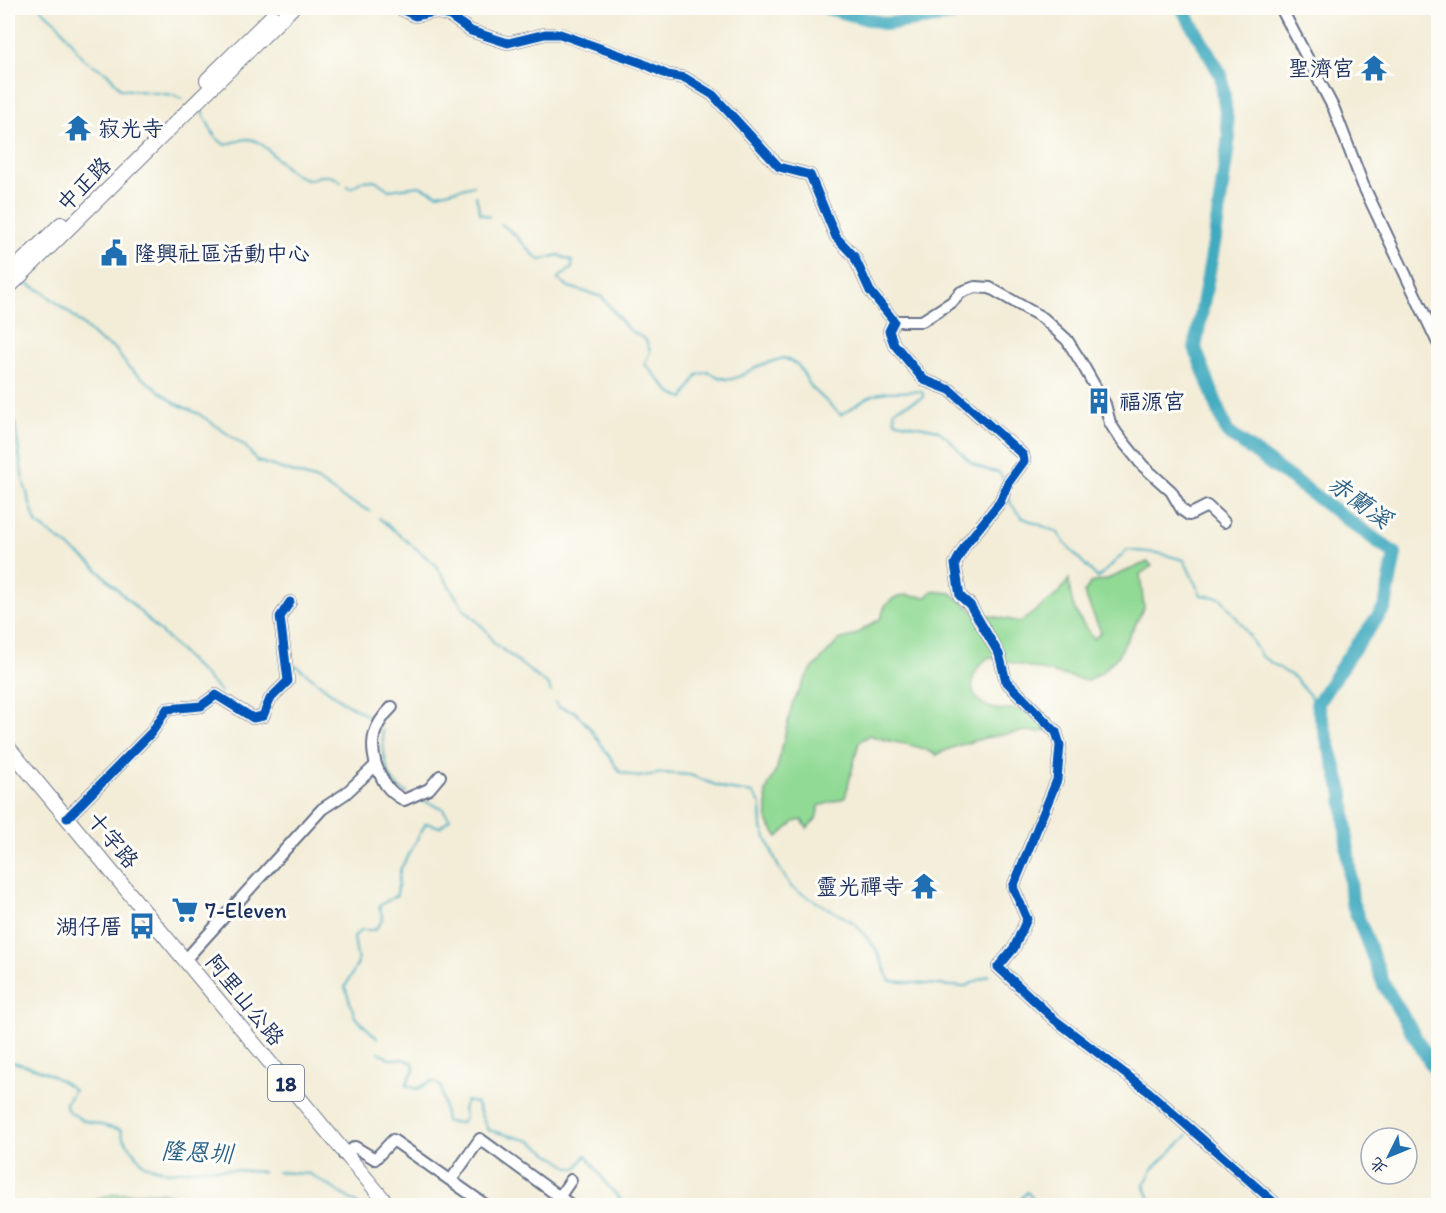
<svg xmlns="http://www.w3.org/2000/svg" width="1446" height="1213" viewBox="0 0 1446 1213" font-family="Itim,'LXGW WenKai TC',sans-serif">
	<rect width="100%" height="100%" fill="#fdfcf7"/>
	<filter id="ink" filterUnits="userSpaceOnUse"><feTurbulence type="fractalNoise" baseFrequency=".0167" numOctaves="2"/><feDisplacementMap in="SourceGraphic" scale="12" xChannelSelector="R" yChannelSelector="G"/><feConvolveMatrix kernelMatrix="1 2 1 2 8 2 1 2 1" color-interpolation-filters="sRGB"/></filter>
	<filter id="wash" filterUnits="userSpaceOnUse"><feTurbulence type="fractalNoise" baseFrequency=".008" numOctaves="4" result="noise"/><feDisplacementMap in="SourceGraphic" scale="24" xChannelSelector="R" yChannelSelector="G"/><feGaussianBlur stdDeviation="1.35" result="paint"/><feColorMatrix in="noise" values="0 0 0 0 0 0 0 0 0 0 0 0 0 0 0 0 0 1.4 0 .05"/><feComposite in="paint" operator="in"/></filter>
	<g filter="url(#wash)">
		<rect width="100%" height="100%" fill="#f3edd8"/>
		<g fill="#91da94" stroke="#568479" stroke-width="1.5">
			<path d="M1148 562 1152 566 1140 574 1144 608 1118 656 1101 673 1087 681 989 657C969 671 964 698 991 708 1000 712 1009 707 1018 710 1030 713 1041 721 1051 728 1036 736 1032 729 1019 732 991 736 961 742 936 755 916 742 893 745 870 735L859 742 845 798 819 806 816 819 807 828 802 820 794 822 778 837 768 823 766 791 777 768 792 705 808 674 839 640 853 636 881 618 885 606 894 598 905 595 927 597 932 591 951 593 976 613 1021 622 1059 593 1069 579C1070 607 1078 618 1094 639L1101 632 1084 593 1090 583 1105 580Z"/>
			<polygon points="159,1192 180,1197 188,1205 78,1205 115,1194"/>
		</g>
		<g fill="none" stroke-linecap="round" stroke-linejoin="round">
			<g stroke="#3faabf" stroke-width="2">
				<polyline points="40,8 59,25 83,59 107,73 121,89 173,95 182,99"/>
				<path d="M199 106 215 137 225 145C232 143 241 139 248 139 269 140 280 174 310 180 321 174 331 174 341 182"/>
				<polyline points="347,186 351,188 362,181 375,180 389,190 419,186 438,194 474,185"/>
				<polyline points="476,196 480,213 489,217"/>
				<path d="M501 224C519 235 524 248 540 260L558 255 572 261V268L557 279 569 287 602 297 628 329 646 340 650 351 645 364 672 394 684 398 697 375 708 372C732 385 735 379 756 367 764 363 775 361 784 358L798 365 812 388 841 415C862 402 872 390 898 392 906 392 913 390 922 392L924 397 894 410 895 421C906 425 933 428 937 430 963 446 963 469 999 472L1004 480"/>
				<polyline points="22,281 43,292 71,314 100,341 115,349 128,367 175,403 199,414 245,446 257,461 317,480 344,499 370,511"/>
				<polyline points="8,413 14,419 23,480 36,523 92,564 221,692"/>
				<polyline points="1009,496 1011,504 1021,517 1057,532 1068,547 1098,578 1127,550 1158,553 1184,560 1201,595 1221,598 1243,626 1261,656 1295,678 1317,704"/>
				<polyline points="379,518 436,565 463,608 486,630 494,643 549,686 551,692"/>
				<polyline points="291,668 297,666 342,701 373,719"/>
				<polyline points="555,702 558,707 574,711 590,728 620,772 638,777 663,773 690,775 726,789 753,793 761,805 762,828 778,866 792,888 856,924 876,949 890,981 964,987 989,975"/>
				<path d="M382 729C384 752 383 782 407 793"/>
				<polyline points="377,1038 355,1017 345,987 358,963 354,937 361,930 375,930 383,919 379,906 397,895 400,870 426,823 440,827 450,819 442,808 418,799"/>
				<polyline points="379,1052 389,1059 403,1059 413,1063 414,1069 406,1085 417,1089 432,1081 441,1086 446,1122 461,1123 465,1117 463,1109 466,1101 476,1103 488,1130 531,1141 570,1168 577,1168 586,1155 609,1187 627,1206"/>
				<path d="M8 1061C32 1066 55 1074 74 1090L66 1103 67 1110 82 1120 121 1130 123 1138 144 1165 168 1172 207 1168 263 1172"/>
				<polyline points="277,1172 310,1174 361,1206"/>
				<polyline points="1015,1206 1027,1192 1040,1206"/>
				<polyline points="1153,1206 1144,1185 1152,1170 1188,1135"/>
			</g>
			<g stroke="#3faabf" stroke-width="14">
				<polyline points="827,8 886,24 951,15 971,8"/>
				<polyline points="1182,8 1221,75 1229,137 1215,238 1195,348 1227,432 1395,554 1385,607 1350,654 1317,704 1343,794 1352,902 1384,985 1438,1075"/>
			</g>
		</g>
	</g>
	<g filter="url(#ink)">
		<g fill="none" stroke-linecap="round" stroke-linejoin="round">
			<g stroke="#677289" stroke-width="14">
				<g id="minor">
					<polyline points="399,8 415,16 435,12 450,16 471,31 508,43 545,34 560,34 642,63 668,75 685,78 713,95 779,167 810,175 836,237 854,256 870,291 894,321 889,331 894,344 924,380 950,390 1023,455 1024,461 1008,483 1000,502 966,544 955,564 960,596 970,605 999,654 1006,681 1056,732 1060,745 1057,780 1013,887 1027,919 1014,948 998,967 1055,1020 1149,1092 1278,1206"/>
					<polyline points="1281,8 1334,109 1363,185 1438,343"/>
					<polyline points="894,321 922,321 952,302 961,292 975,287 990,288 1043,318 1067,340 1081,362 1105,404 1110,423 1117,434 1143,466 1171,491 1182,510 1189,515 1207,506 1224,522"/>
					<path d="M376 765C369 740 374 725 392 707"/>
					<polyline points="67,818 152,732 167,709 201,706 216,695 253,718 263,716 270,699 288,681 280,617 290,602"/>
					<path d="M185 960 322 809 345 794 376 765C383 782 387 791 404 800L429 789 440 776"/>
					<polyline points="344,1155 355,1147 375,1159 393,1140 487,1206"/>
					<polyline points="451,1180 480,1139 572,1206"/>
					<polyline points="553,1206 571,1180"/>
				</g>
			</g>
			<g stroke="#677289" stroke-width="16">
				<g id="major">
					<polyline points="207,80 272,16"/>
					<polyline points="8,275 61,224"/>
					<polyline points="8,288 292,8"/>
					<polyline points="8,747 389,1206"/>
				</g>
			</g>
			<use href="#minor" stroke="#fff" stroke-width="10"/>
			<use href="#major" stroke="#fff" stroke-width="14"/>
			<g stroke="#fdfcf7" stroke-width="13">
				<g id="cycleway">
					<polyline points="399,8 415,16 435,12 450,16 471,31 508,43 545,34 560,34 642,63 668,75 685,78 713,95 779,167 810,175 836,237 854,256 870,291 894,321 889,331 894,344 924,380 950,390 1023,455 1024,461 1008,483 1000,502 966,544 955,564 960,596 970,605 999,654 1006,681 1056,732 1060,745 1057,780 1013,887 1027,919 1014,948 998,967 1055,1020 1149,1092 1278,1206"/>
					<polyline points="67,818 152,732 167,709 201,706 216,695 253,718 263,716 270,699 288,681 280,617 290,602"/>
				</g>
			</g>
			<use href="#cycleway" stroke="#0057b8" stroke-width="9"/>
		</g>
	</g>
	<defs>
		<g id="temple-bare" transform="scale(2.07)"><path d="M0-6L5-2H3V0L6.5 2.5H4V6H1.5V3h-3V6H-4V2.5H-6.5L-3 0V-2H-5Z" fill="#1f6fb2" stroke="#fdfcf7" stroke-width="2.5" paint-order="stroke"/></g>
		<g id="civic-bare" transform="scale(2.07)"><path d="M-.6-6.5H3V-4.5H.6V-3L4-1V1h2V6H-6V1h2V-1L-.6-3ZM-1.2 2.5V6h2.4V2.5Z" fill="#1f6fb2" stroke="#fdfcf7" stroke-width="2.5" paint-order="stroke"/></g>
		<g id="building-bare" transform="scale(2.07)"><path d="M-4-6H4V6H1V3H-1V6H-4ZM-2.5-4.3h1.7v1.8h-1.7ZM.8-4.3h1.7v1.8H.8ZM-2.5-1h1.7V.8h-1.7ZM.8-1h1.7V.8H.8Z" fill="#1f6fb2" stroke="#fdfcf7" stroke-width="2.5" paint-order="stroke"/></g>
		<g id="supermarket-bare" transform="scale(2.07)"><path d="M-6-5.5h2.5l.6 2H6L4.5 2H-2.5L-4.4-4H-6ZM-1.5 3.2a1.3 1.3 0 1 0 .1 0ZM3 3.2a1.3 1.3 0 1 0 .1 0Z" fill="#1f6fb2" stroke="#fdfcf7" stroke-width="2.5" paint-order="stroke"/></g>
		<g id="bus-bare" transform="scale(2.07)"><path d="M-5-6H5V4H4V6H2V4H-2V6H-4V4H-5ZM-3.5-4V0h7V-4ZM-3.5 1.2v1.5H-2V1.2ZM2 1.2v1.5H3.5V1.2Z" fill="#1f6fb2" stroke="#fdfcf7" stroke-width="2.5" paint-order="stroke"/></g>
	</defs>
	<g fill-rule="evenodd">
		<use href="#temple-bare" x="1374" y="68"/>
		<use href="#temple-bare" x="78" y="128"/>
		<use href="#civic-bare" x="114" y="253"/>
		<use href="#building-bare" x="1099" y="401"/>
		<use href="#temple-bare" x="924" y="886"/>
		<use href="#supermarket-bare" x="185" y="910"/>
		<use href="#bus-bare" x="142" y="926"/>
	</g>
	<g text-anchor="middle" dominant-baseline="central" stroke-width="6" stroke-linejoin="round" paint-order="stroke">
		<rect fill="#fdfcf7" stroke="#5f6c8c" stroke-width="1.5" x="268" y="1065" width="36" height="36" rx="4.5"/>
		<g font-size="21" font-weight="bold" fill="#1b2f5e">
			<text x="286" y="1083">18</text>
		</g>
		<g font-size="22" fill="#1b2f5e" stroke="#fdfcf7" text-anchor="start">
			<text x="1354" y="68" text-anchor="end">聖濟宮</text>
			<text x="98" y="128">寂光寺</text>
			<text x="134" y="253">隆興社區活動中心</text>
			<text x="1119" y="401">福源宮</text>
			<text x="904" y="886" text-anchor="end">靈光禪寺</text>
			<text x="205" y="910">7-Eleven</text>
			<text x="122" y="926" text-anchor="end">湖仔厝</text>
		</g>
		<g font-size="22" fill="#1b2f5e" stroke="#fdfcf7">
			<text transform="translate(84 184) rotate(-45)">中正路</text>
			<text transform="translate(113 840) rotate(50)">十字路</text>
			<text transform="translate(245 1000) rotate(51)">阿里山公路</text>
		</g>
		<g font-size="24" font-style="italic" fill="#296085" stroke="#fdfcf7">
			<text transform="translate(1360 501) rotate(36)">赤蘭溪</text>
			<text transform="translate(197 1152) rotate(3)">隆恩圳</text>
		</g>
	</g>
	<rect width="1446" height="1213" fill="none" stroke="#fdfcf7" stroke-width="30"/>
	<g transform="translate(1389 1156) rotate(227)"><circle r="28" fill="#fdfcf7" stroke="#a3aaba" stroke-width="1.5"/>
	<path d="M0-4.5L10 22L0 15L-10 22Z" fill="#1f6fb2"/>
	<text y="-9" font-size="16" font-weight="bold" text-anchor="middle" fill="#1b2f5e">北</text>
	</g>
</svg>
